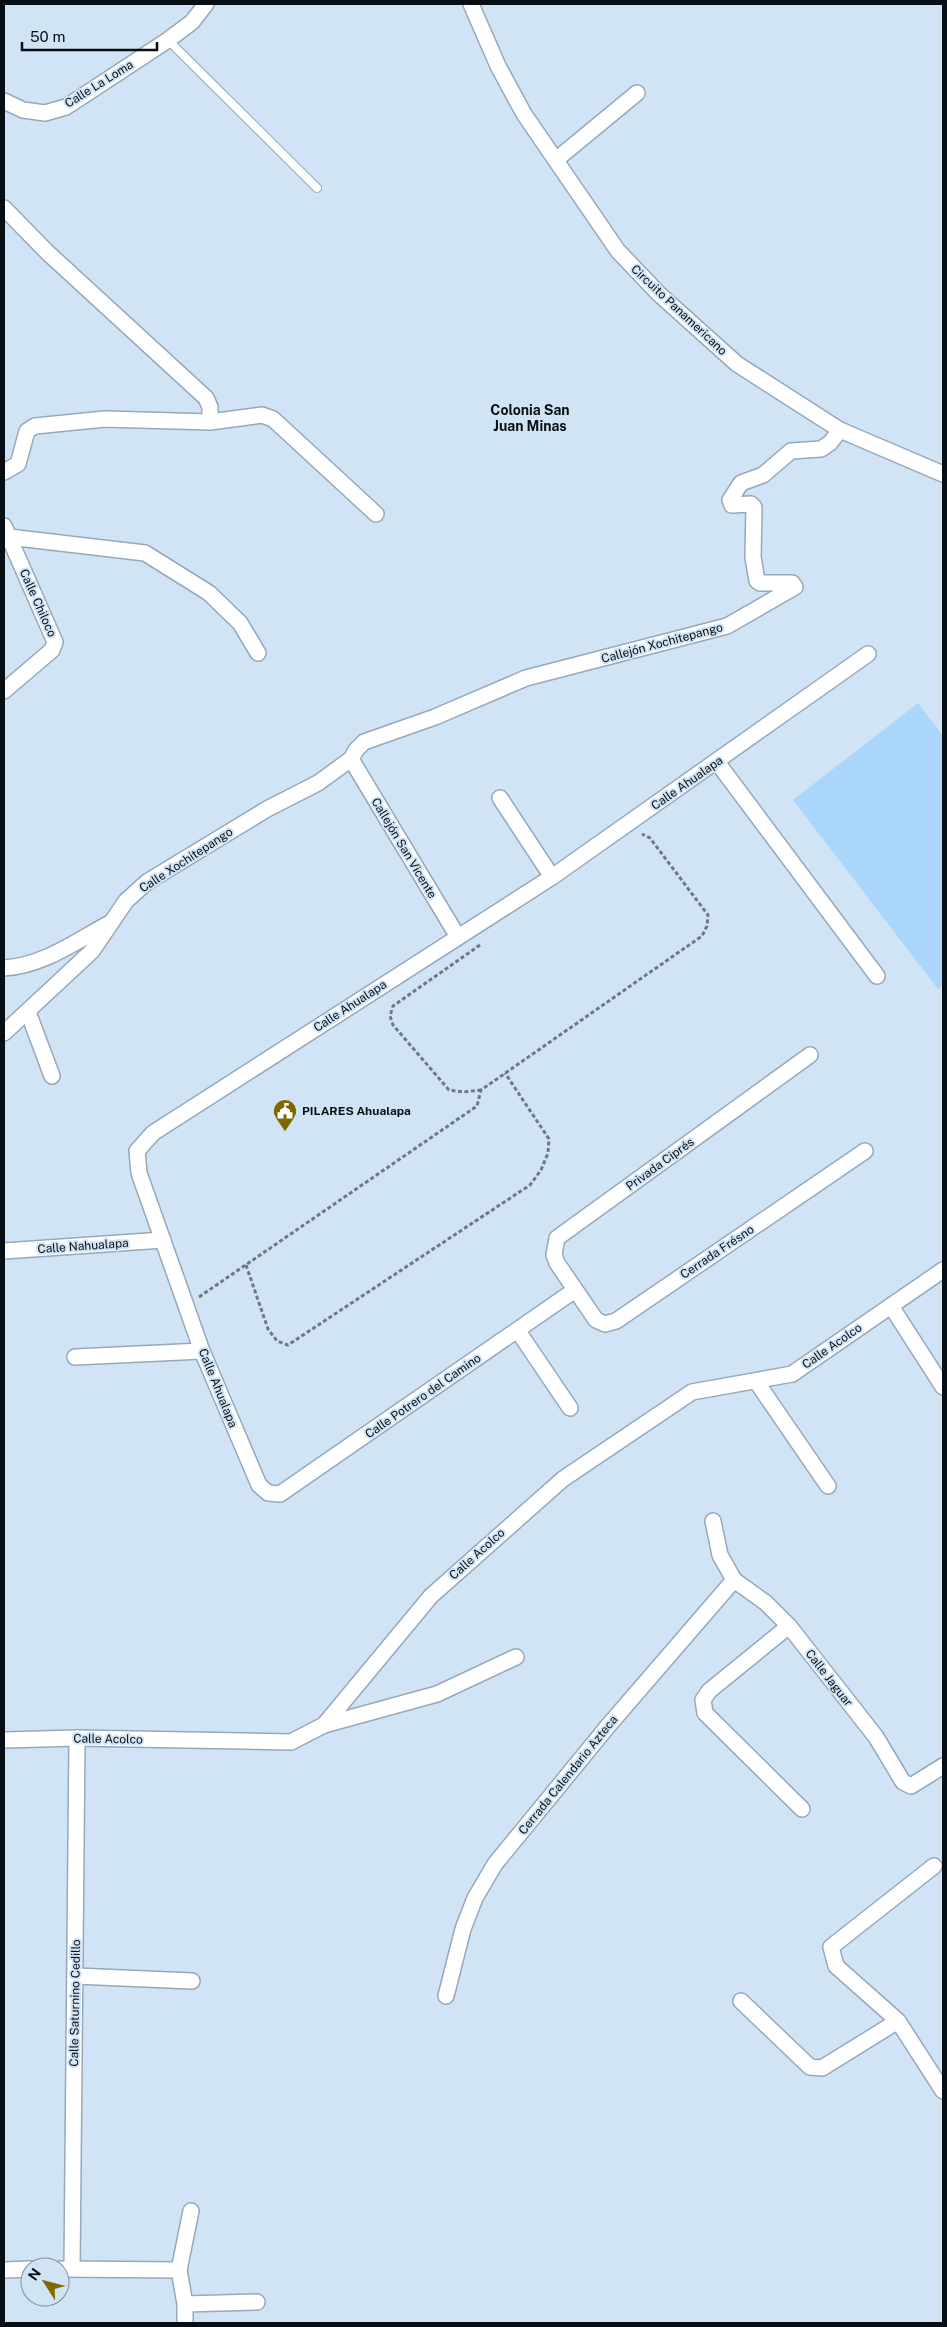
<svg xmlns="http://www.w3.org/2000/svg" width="947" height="2327" viewBox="0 0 947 2327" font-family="'Public Sans',sans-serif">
	<rect width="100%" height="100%" fill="#d1e4f5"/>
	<polygon fill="#aad6fc" points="918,703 943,736 943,985 938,989 793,800"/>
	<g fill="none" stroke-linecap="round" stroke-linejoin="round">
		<g stroke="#96a8b9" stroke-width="10">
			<polyline id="lane" points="168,40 317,188"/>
		</g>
		<g stroke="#96a8b9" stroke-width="18">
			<g id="street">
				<polyline points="471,4 498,66 524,114 618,251 659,294 737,364 840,430 943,474"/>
				<polyline points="4,101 23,110 45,113 66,107 168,40 192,22 206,4"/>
				<polyline points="557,159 637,93"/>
				<polyline points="4,208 47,252 206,398 210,407 210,422"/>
				<polyline points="4,472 18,464 27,431 35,426 105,419 210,422 262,415 273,419 376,514"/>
				<polyline points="4,526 55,642 52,650 4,691"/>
				<polyline points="9,537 145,553 209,593 240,623 258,653"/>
				<polyline points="351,759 458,937"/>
				<polyline points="717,762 877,976"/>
				<polyline points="500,798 552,877"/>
				<path d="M4 968C42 966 75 942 108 924"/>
				<polyline points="28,1012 52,1076"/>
				<polyline points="4,1033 92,951 126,901 147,882 267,809 318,783 351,759 356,750 364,742 435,717 526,678 727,626 795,587 792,583 760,583 757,581 753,557 754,507 751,504 732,505 730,500 741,483 763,475 791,451 821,449 830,443 840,430"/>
				<polyline points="810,1055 557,1238 554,1255 557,1263 596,1320 605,1324 616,1321 865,1151"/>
				<polyline points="4,1251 163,1240"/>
				<polyline points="575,1290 280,1494 268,1493 259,1485 202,1351 139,1173 137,1151 153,1133 552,877 868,654"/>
				<polyline points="891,1306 943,1387"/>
				<polyline points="518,1331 570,1408"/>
				<polyline points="75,1357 202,1351"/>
				<polyline points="756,1381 828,1486"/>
				<polyline points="713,1521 720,1555 734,1580 766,1603 789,1626 876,1737 903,1782 911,1786 943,1766"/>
				<polyline points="789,1626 709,1691 703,1700 705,1713 802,1809"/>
				<polyline points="324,1725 437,1694 516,1657"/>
				<polyline points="4,1740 77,1738 291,1742 324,1725 431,1596 563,1479 692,1392 792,1374 943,1270"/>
				<polyline points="76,1976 192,1981"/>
				<polyline points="446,1996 463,1929 475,1898 495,1864 608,1726 734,1580"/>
				<polyline points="741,2001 810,2067 822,2068 898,2021 943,2091"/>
				<polyline points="898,2021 836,1966 831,1947 934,1866"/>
				<polyline points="60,2269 179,2270"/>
				<polyline points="72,2269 77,1738"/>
				<polyline points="4,2270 30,2269"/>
				<polyline points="185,2304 257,2302"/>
				<polyline points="185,2323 185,2304 179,2270 191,2211"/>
			</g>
		</g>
		<g stroke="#6d7a85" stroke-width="3" stroke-dasharray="4 2.5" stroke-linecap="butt">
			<polyline points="480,945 393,1006 390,1016 393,1025 449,1090 463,1092 481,1090"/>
			<polyline points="246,1265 268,1329 277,1341 288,1345 530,1185 541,1170 548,1153 549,1139 505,1073"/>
			<polyline points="199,1297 477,1106 481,1090 702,936 707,926 708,915 650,838 642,834"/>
		</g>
		<use href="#lane" stroke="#fff" stroke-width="8"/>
		<use href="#street" stroke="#fff" stroke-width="15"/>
	</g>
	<defs>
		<g id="civic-pin" transform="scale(1.25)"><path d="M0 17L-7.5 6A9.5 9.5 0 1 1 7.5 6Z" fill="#7e6900" stroke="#d1e4f5"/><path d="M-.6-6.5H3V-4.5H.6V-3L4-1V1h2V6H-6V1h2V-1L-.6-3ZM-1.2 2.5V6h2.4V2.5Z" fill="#fff"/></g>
	</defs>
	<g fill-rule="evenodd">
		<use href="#civic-pin" x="285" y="1111"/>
	</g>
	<g text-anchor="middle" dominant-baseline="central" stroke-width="4" stroke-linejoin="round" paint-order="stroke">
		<g font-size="12" fill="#080f14" stroke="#d1e4f5">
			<text transform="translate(99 84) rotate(-32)">Calle La Loma</text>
			<text transform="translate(679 310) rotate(43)">Circuito Panamericano</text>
			<text transform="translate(38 603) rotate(66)">Calle Chiloco</text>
			<text transform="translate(662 643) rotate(-15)">Callejón Xochitepango</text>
			<text transform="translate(687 783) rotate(-35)">Calle Ahualapa</text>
			<text transform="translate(404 848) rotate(59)">Callejón San Vicente</text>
			<text transform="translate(186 860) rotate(-33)">Calle Xochitepango</text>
			<text transform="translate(350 1006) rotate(-33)">Calle Ahualapa</text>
			<text transform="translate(660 1164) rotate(-36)">Privada Ciprés</text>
			<text transform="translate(83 1246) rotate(-4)">Calle Nahualapa</text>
			<text transform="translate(717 1252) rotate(-34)">Cerrada Frésno</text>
			<text transform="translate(832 1346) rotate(-35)">Calle Acolco</text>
			<text transform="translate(218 1388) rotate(68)">Calle Ahualapa</text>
			<text transform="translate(423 1396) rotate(-35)">Calle Potrero del Camino</text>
			<text transform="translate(477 1554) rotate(-42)">Calle Acolco</text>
			<text transform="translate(829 1678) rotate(52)">Calle Jaguar</text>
			<text transform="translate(108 1739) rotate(1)">Calle Acolco</text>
			<text transform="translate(568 1775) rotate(-51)">Cerrada Calendario Azteca</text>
			<text transform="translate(75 2003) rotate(-89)">Calle Saturnino Cedillo</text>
		</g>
		<g font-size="12" font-weight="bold" fill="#080f14" stroke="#d1e4f5" text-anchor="start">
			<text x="302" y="1111">PILARES Ahualapa</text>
		</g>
		<g font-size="14" font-weight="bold" fill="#080f14" stroke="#d1e4f5">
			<text x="530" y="410">Colonia San<tspan x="530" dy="16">Juan Minas</tspan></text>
		</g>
	</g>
	<rect width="947" height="2327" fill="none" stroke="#080f14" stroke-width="10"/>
	<g transform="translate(45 2282) rotate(306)"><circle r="24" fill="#d1e4f5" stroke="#818f9b"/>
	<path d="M0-4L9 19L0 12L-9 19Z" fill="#7e6900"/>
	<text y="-8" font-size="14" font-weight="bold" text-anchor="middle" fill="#080f14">N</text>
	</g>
	<path d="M22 42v8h135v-8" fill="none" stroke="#080f14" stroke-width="2.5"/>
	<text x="30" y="42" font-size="15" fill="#080f14" stroke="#d1e4f5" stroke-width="4" paint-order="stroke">50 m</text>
</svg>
